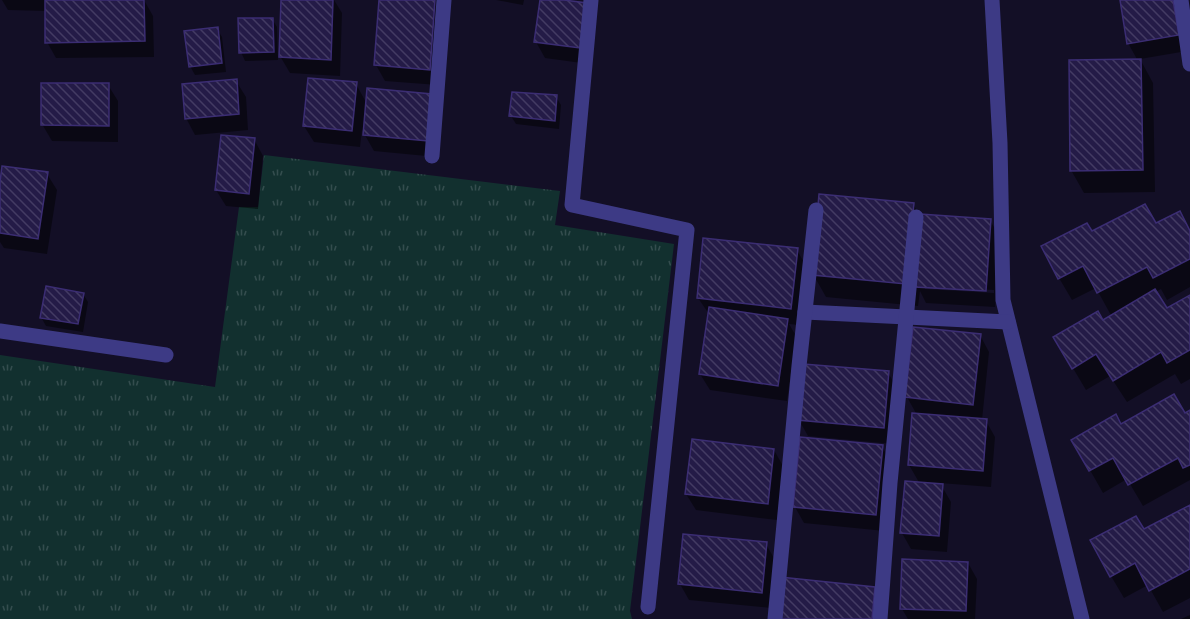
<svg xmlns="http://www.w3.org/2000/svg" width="1190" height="619" viewBox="0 0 1190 619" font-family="Helvetica,sans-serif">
	<defs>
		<pattern id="grass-tufts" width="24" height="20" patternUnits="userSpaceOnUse" patternTransform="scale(1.5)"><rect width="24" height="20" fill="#12302f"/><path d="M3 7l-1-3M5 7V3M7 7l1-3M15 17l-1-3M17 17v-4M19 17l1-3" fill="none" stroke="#344d4e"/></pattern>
		<pattern id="building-back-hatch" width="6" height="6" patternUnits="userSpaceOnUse" patternTransform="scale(1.5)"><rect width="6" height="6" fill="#241b47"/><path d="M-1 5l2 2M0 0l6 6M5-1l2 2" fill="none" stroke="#433b63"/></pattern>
	</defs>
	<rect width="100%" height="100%" fill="#130f26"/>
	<polygon fill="url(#grass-tufts)" points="264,155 560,191 555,225 674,244 630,611 632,619 0,619 0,355 215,387 239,207 258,207"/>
	<g fill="#0007" fill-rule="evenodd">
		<polygon points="2,0 144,0 153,16 154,57 56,58 47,42 46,11 8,10"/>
		<polygon points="282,0 334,0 342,13 340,76 290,73 280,56"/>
		<polygon points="381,0 438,0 438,85 385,81 376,65"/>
		<polygon points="496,0 524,0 523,5"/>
		<polygon points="541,0 553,0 589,64 545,58 536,42"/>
		<polygon points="1121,0 1179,0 1187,51 1140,59 1153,83 1155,192 1084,193 1071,170 1138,61 1128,43"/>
		<polygon points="272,19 277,27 278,60 245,61 241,52"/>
		<polygon points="217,29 222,37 226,72 195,75 190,66"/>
		<polygon points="236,81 246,97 248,130 195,135 186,118"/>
		<polygon points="356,84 367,104 431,96 437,157 374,151 362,130 360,147 314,142 304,126"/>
		<polygon points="108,85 118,101 118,142 52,141 42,124"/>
		<polygon points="556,97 561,105 559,129 516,124 511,116"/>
		<polygon points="254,139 263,156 258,209 226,206 216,190"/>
		<polygon points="47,174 57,190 47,254 4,248 0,242 0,192"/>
		<path d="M913 204 920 216 990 220 999 236 995 307 926 303 920 291 918 306 826 297 813 274ZM925 286 994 290V293L925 289Z"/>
		<polygon points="1155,225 1190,232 1190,287 1167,300 1161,289 1155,292 1166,310 1190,296 1190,379 1181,384 1175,374 1127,402 1110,376 1086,390 1055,338 1103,322 1112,317 1096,288 1072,300 1059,278 1091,233"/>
		<polygon points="797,250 806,266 800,325 789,324 796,336 787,401 710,390 700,374 709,314 698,298"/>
		<polygon points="83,294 88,302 83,332 46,326 41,317"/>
		<polygon points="980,335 989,352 982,420 986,421 995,437 991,487 940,483 951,502 947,552 911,549 902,533 920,484 909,465 917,415 907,397"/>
		<polygon points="888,373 898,389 893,444 808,436 799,420"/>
		<polygon points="1190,412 1190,480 1143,506 1127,479 1103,493 1073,440 1184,415"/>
		<polygon points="882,446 891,463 885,531 804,523 795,507"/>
		<polygon points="774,450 783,466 777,520 696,510 686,494"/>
		<polygon points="1190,507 1190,598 1163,612 1148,585 1124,598 1111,576"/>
		<polygon points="766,544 775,560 771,608 689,600 680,584"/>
		<polygon points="968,563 977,579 975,619 908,619 902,609"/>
		<polygon points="1190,615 1190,619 1181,619"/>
	</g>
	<g fill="url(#building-back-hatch)" stroke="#3b2d73" stroke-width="1.5">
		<polygon points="45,0 144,0 145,41 45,43"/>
		<polygon points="281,0 333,0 331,60 279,57"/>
		<polygon points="379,0 435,0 430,70 374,65"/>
		<polygon points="540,0 564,0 587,3 580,48 534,42"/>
		<polygon points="1120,0 1173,0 1179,35 1127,44"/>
		<polygon points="238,18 273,18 274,52 239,53"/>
		<polygon points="218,27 222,63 189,67 184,31"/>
		<polygon points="1141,59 1143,170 1070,171 1069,60"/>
		<polygon points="308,78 357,82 352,131 303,126"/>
		<polygon points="237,79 239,114 185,119 182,84"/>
		<polygon points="41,83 109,83 109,126 41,125"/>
		<polygon points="367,88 432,94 428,141 363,135"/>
		<polygon points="512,92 557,95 555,121 509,116"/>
		<polygon points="221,135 255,138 249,194 215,190"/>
		<polygon points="2,166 48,172 38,239 0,233 0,182"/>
		<polygon points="819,194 914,203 906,284 812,275"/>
		<polygon points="1145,204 1156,223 1180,211 1190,231 1190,259 1153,278 1147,267 1097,293 1083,266 1058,279 1041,246 1087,223 1092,231"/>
		<polygon points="920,214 991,219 986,291 915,287"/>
		<polygon points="703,238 798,248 791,309 697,298"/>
		<polygon points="46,286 84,293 78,324 40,318"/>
		<polygon points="1155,289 1167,308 1190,295 1190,350 1167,363 1161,352 1113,381 1096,354 1072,369 1053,337 1098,311 1103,320"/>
		<polygon points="709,307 788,319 778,386 699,374"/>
		<polygon points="913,327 981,334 973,405 905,397"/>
		<polygon points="803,364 889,371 884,428 797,420"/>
		<polygon points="1174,394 1185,413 1190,410 1190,465 1183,468 1178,458 1128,485 1113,458 1089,471 1071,440 1116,414 1121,424"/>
		<polygon points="912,413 987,419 983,471 908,465"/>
		<polygon points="800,437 883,445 876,515 793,507"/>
		<polygon points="692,439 774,449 768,504 685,494"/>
		<polygon points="905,481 943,484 939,536 900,533"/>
		<polygon points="1190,505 1190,569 1149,591 1135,563 1110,577 1090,540 1136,516 1144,529"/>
		<polygon points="683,534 767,542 762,593 678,584"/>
		<polygon points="902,559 968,562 966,611 900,609"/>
		<polygon points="780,577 875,587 872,619 776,619"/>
	</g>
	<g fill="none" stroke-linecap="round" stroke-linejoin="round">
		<g stroke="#3d3a85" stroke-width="15">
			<polyline points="591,0 572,205 687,230 648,607"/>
			<polyline points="992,0 1000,143 1003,300 1082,619"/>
			<polyline points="1181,0 1190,64"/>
			<polyline points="432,156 444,0"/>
			<polyline points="805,312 1008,322"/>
			<polyline points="0,331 166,355"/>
			<polyline points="775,619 799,366 816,210"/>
			<polyline points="880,619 890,483 916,217"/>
		</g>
	</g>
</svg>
